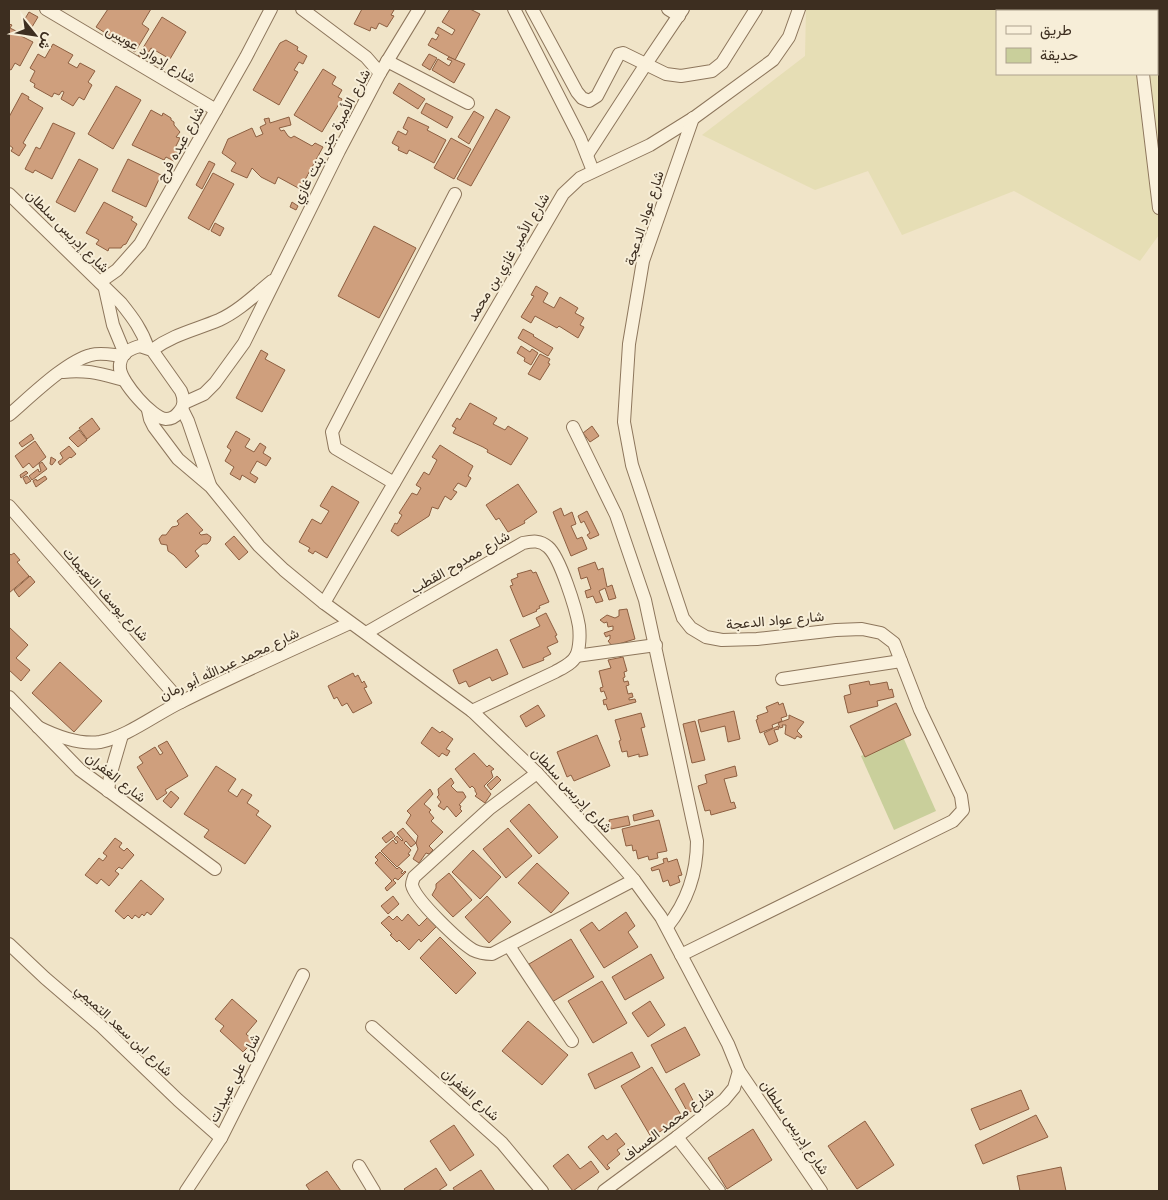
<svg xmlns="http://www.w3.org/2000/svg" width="1168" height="1200" viewBox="0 0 1168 1200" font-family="'Libre Baskerville',Vazirmatn,serif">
	<rect width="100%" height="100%" fill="#f0e4c8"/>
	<path fill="#e6deb5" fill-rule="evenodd" d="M806 9H1159V235L1140 261 1014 191 902 235 868 171 815 190 702 135 805 56ZM997 11H1157V74H997Z"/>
	<polygon fill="#c9cf9b" points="903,737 936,811 894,830 861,756"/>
	<g fill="#cf9f7d" stroke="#8d5f41">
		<polygon points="108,9 151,9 142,24 149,29 135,52 96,27"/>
		<polygon points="362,9 392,9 394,10 391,15 394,16 387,27 379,23 376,29 371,27 370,31 354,24"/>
		<polygon points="450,9 470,9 480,14 455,60 428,45 432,38 436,40 439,35 435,33 438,27 452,35 455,30 442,22"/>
		<polygon points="29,12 38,17 32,27 23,22"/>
		<polygon points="162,17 186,32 170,59 151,48 144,60 138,56"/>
		<polygon points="9,24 12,25 10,28 20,33 19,35 33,42 20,66 15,63 11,70 9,69"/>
		<polygon points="286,40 298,47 297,50 307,56 303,64 299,62 294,70 298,72 279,105 253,90 280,43"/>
		<polygon points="53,44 73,55 68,63 77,68 80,63 95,71 88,82 92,85 84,100 79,97 73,106 61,99 64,92 62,91 59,95 54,93 52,97 34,87 35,84 30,81 35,71 30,68 38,54 45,58"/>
		<polygon points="429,54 437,58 430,70 422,65"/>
		<polygon points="449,57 465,64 454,83 432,70 438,59 449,66 452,61 447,59"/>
		<polygon points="323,69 336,77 332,84 342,90 338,97 342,99 322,132 294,115"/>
		<polygon points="399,83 425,99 418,109 393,93"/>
		<polygon points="116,86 141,100 113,149 88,134"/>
		<polygon points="22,93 29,97 28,99 43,108 23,143 26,145 19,156 11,151 13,148 9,145 9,117"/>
		<polygon points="426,103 453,117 447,128 421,113"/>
		<polygon points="496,109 510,117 471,186 457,179"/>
		<polygon points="151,110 162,116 163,113 171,118 171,120 174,122 174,125 180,132 176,137 180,138 174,150 178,153 174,161 166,157 164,160 132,145"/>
		<polygon points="474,111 484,117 469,144 458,137"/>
		<polygon points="289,117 291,125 279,128 281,131 284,130 288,136 291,138 294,136 312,146 315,143 323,147 300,189 278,177 275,184 261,177 252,168 247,178 231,171 236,163 222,153 228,139 252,128 256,137 263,134 260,127 266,124 264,119 269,118 270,123"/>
		<polygon points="408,117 429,127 427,130 446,140 434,163 409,150 407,154 398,150 399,147 392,143 398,131 406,135 408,131 403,128"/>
		<polygon points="53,123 75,133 52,179 35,170 33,173 25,169 36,147 40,149"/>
		<polygon points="451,138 471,149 454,179 434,168"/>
		<polygon points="79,159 98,169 75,212 56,202"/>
		<polygon points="128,159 161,175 146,207 112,191"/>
		<polygon points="209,161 215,164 202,189 196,185"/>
		<polygon points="213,173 234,184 209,230 188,218"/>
		<polygon points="104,202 133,217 131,220 137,224 126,244 123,245 121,248 109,248 108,251 96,244 99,240 86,233"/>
		<polygon points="292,202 298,206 296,210 290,207"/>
		<polygon points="215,223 224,228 220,236 211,231"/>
		<polygon points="374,226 416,248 379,318 338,296"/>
		<polygon points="536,286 548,293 543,302 554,308 560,297 578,308 575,313 584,318 580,325 584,327 578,338 559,326 557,328 535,316 531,323 521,317 534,296 531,295"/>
		<polygon points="523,329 534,335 533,336 553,348 548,356 518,338"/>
		<polygon points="521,346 530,352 532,349 538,353 531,365 524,361 525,358 517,353"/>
		<polygon points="261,350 268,354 265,359 285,370 262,412 236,398"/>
		<polygon points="540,354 550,359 548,363 550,364 540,380 528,374"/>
		<polygon points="470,403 497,418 493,424 505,430 508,426 528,438 511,465 487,452 488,450 483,447 453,433 456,428 452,426 457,418 460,420"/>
		<polygon points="92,418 100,429 87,439 79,428"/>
		<polygon points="592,426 599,436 590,442 583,433"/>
		<polygon points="79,430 87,440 78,447 69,438"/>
		<polygon points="236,431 250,439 245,447 254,452 260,443 266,447 263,453 271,458 266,466 257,461 250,473 258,478 255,483 242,475 240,480 230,474 234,467 225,461 231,450 227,447"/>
		<polygon points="31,434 34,439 22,447 19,443"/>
		<polygon points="35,441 46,457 33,468 29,463 23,468 15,456"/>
		<polygon points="440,445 473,466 468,476 471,478 466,487 458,483 453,490 457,492 451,500 445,496 438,509 432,507 429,516 398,536 391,531 395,523 397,524 402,515 399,513 412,493 417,495 421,488 416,485 424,472 429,475 437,460 432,457"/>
		<polygon points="69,446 76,454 71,458 70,457 60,465 58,462 63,458 60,453"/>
		<polygon points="51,457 56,460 52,465 50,464"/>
		<polygon points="42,462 47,469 32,480 29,476 38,469 39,472 41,471 39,464"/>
		<polygon points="26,471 28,473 21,478 20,475"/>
		<polygon points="27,476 31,481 26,484 23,478"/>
		<polygon points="45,476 47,479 36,487 33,481 36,479 37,481"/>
		<polygon points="518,484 537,512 524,521 525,523 508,532 499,518 496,520 486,505"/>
		<polygon points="332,486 359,502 327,558 315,551 313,554 308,551 310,548 299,542 312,519 321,524 329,511 320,506"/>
		<polygon points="561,508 564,516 572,512 576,524 571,526 577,539 582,537 587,549 571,556 553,512"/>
		<polygon points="587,511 599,535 590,539 587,535 590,533 584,521 581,523 578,516"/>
		<polygon points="187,513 203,530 199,533 201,535 207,534 211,537 210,541 207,544 203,544 195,551 199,556 186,568 174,555 168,551 167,545 161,544 159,539 162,535 166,535 172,527 177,526 179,524 177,521"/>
		<polygon points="234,536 248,552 239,560 225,544"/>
		<polygon points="9,553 11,555 14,553 20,560 17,562 29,576 9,593"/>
		<polygon points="595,562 598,570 603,568 607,587 612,585 616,598 609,600 605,588 599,591 603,601 596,603 593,596 587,598 585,591 591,589 587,577 581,579 578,568"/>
		<polygon points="531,570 533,573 536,572 549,602 539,606 540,608 536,610 537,611 523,617 510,586 513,585 511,580 518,577 517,574"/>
		<polygon points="30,576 35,582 19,597 14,590"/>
		<polygon points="627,609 635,639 612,646 608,641 610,639 610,635 606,637 604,633 613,630 613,626 608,627 607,622 604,623 600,620 607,615 615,618 619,616 619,610"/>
		<polygon points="546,613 557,635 555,636 558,642 547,647 551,654 543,658 544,660 523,668 510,640 540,626 536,618"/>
		<polygon points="9,627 28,645 16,658 30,670 21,681 9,670"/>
		<polygon points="497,649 508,674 492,681 490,677 469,687 466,681 459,684 453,670"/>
		<polygon points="623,657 627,671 624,672 625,677 623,678 624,682 628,681 629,685 626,686 628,694 632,693 633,697 629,698 629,700 635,699 636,702 608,710 606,704 604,705 603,700 607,699 604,691 601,692 600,688 603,687 599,671 611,668 608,660"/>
		<polygon points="60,662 102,701 74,732 32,693"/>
		<polygon points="353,673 355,677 358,675 362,683 364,681 367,687 364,688 372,703 353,713 347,703 342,706 337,697 334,699 328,686"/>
		<polygon points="869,681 870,685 887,682 889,690 892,689 894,697 877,701 878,706 848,713 844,696 851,694 849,685"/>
		<polygon points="778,702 779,705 783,703 787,716 781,718 782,721 772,725 773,728 760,733 756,720 758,719 757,716 768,712 766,707"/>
		<polygon points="896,703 911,735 865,757 850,726"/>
		<polygon points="538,705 545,716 526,727 520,716"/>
		<polygon points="734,711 740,739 728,742 725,726 701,732 698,720"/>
		<polygon points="641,713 645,727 641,728 648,755 639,757 639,754 628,757 627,751 622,752 619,741 621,740 615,720"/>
		<polygon points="789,715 804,722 797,731 802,736 801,738 797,736 795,739 785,734 786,725 782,725 783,727 780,728 778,723 789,719"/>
		<polygon points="695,721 705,760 692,763 683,724"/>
		<polygon points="778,726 779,729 774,730 778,741 769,745 764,733"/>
		<polygon points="432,727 440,733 442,731 453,739 446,749 450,751 447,756 442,753 439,757 421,743"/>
		<polygon points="597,735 610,766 574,781 571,775 567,777 557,752"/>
		<polygon points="167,741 188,776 165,790 167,793 157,800 137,767 143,763 139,757 155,747 160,755 163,753 158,746"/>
		<polygon points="474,753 487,767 489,765 494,769 491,771 493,777 484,786 491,794 485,803 475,796 477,794 475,791 475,789 472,786 470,788 455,769"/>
		<polygon points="216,766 236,779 228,791 237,797 242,789 252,795 247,803 259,811 256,815 271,826 245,864 204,837 209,830 184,814"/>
		<polygon points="735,766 737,776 724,779 731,803 734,802 736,808 711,815 710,810 705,811 698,786 707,783 705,775"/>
		<polygon points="497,776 501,780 491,790 487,785"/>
		<polygon points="451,778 454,783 451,786 457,792 463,792 466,797 459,805 461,806 460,809 462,811 456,817 447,806 444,810 438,806 441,802 437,797 439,795 438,789"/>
		<polygon points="430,789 433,794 424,804 431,810 429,812 434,818 431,821 443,832 429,846 433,850 429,854 426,853 419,863 413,859 418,849 416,843 418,836 406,823 411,815 407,811"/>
		<polygon points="171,791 179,798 171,808 163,801"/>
		<polygon points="529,804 558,837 539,854 510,821"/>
		<polygon points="652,810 654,816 634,821 633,815"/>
		<polygon points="628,816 630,825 611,829 609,820"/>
		<polygon points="659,820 667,851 657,853 658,858 649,860 648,856 638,859 636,850 633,851 632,845 626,846 622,829"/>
		<polygon points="403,828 416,843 411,847 406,841 404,843 411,850 408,854 410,855 397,867 381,851 393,840 396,844 398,842 394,839 397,836 402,841 403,840 397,833"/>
		<polygon points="508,828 532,856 506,878 483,849"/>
		<polygon points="391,831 395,836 386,843 382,838"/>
		<polygon points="115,838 122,843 119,847 124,851 127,848 134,855 122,869 119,867 115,871 119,874 109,886 101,879 97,884 85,875 99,858 103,861 107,856 103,853"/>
		<polygon points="473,850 501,877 480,899 452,872"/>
		<polygon points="380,852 397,869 399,867 403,871 401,872 402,874 405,871 406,872 398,880 395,878 393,880 396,883 387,891 385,888 392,881 375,863 378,860 375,857"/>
		<polygon points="667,858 668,862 677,859 682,875 678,876 680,882 670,886 668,880 663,882 659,869 652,871 651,868 664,863 663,859"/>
		<polygon points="537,863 569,893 551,913 518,883"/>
		<polygon points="449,873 472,900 453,917 432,895 436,888 436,884"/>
		<polygon points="141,880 164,899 151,915 147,912 144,916 142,914 139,918 135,915 132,919 128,915 124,919 115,911"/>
		<polygon points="393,896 399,904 388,914 381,906"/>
		<polygon points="487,896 511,922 489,943 465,917"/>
		<polygon points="626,912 635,926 628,932 638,947 604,968 580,930 592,922 599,931"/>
		<polygon points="408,914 419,926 428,917 437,926 421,942 419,939 409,950 399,940 397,942 390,935 392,934 381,923 389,916 393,920 397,916 402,921"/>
		<polygon points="440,937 476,973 456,994 420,958"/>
		<polygon points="571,939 594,977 552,1002 529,964"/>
		<polygon points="651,954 664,978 625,1000 612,977"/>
		<polygon points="602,981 627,1023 593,1043 568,1001"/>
		<polygon points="232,999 257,1021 246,1034 254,1041 243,1052 220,1031 224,1026 215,1019"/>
		<polygon points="650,1001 665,1025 648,1037 632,1013"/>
		<polygon points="528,1021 568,1055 542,1085 502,1051"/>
		<polygon points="685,1027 700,1055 666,1073 651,1045"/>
		<polygon points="632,1052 640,1067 595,1089 588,1074"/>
		<polygon points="652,1067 683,1118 651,1137 621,1086"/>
		<polygon points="684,1083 697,1108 688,1113 675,1089"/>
		<polygon points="1021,1090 1029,1109 980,1130 971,1109"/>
		<polygon points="1036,1115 1048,1137 983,1164 975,1145"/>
		<polygon points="865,1121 894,1165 857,1189 828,1146"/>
		<polygon points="454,1125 474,1155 450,1171 430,1141"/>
		<polygon points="753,1129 772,1160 727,1189 708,1158"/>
		<polygon points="616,1133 625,1144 617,1150 620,1154 607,1165 610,1168 607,1170 588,1147 603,1135 607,1140"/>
		<polygon points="568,1154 580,1169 591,1161 599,1172 573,1191 553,1166"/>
		<polygon points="1061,1167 1066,1191 1020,1191 1017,1176"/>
		<polygon points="436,1168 447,1185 438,1191 406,1191 404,1189"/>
		<polygon points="481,1170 495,1191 455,1191 453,1188"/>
		<polygon points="327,1171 341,1191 310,1191 306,1185"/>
	</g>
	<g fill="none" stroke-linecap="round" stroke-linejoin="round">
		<g stroke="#8d765c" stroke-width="14">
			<g id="minor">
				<polyline points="46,9 216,110"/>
				<polyline points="302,9 366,57 380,73"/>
				<polyline points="514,9 580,138 593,171"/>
				<polyline points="532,9 577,92 582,98 589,101 597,96 619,54 623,53 666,74 681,76 712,71 722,63 756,9"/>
				<polyline points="668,9 679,16"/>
				<polyline points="1134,9 1134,11"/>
				<polyline points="387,61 468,103"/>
				<polyline points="1143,74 1159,208"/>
				<polyline points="587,155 646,64 683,9"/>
				<path d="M9 194 121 303C133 318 142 330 148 348"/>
				<polyline points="100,282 117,270 140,244 246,57 271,9"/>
				<polyline points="105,289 113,325 125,354"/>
				<path d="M140 346 152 350 181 391C184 398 185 406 179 412 176 416 171 419 166 419 152 418 122 383 120 369 119 363 122 356 126 352 131 349 135 347 140 346Z"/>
				<path d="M152 350C174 334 195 330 219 320 239 311 256 294 272 281"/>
				<path d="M63 372C86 369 101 374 124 380"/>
				<polyline points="184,403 204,394 215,383 244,343 339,151 380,73 419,9"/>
				<polyline points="182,409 188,421 210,485"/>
				<polyline points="148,410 150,419 154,427 178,459 211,487 259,546 284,570 324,603 472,711 537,773 615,858 634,880 661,917 728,1044 739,1071 821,1191"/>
				<path d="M9 415C29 398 66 361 91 355 101 352 112 355 122 356"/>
				<path d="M573 427 616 515 645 600 697 841C697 873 687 902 667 927"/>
				<polyline points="394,483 335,448 332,432 455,194"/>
				<polyline points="9,506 181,702"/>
				<polyline points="324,603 563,194 580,178 650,145 695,117 773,60 789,37 799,9"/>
				<path d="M366 633 523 543C533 541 540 540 548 547 560 557 576 609 579 626 580 634 580 648 576 656 572 664 562 668 555 672L472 711"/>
				<polyline points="576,656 656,645"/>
				<polyline points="782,679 901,661"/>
				<polyline points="9,697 80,770 215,869"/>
				<path d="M38 727C56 736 79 745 100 742 127 737 156 714 181 702 237 674 294 649 350 623"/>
				<path d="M537 773 489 809 414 877C413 881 412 881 412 885 415 900 460 942 473 950 479 953 485 954 492 954L634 880"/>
				<polyline points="108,791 110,776 122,735"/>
				<polyline points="9,944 45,978 101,1026 178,1100 221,1138"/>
				<polyline points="509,946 572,1041"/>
				<polyline points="681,955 953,821 963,810 961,796 920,710 894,643 881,633 862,629 836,630 757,639 722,640 706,637 691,628 683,618 632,465 624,422 629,344 643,261 693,118"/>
				<polyline points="372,1027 502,1143 542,1191"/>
				<polyline points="677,1137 719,1191"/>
				<polyline points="359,1166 374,1191"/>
				<polyline points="186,1191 221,1138 303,975"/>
				<polyline points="604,1191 677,1137 724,1100 734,1088 739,1071"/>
			</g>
		</g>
		<use href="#minor" stroke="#faf1dc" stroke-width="12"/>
	</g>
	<g text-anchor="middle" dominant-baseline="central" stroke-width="4" stroke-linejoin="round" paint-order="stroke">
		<g font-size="14" fill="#3d2e20" stroke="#f7eed8">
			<text transform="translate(151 54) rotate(30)">شارع إدوارد عويس</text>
			<text transform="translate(331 136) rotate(-62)">شارع الأميرة جنى بنت غازي</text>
			<text transform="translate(180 144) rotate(-61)">شارع عبده فرج</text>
			<text transform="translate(644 218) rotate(-72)">شارع عواد الدعجة</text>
			<text transform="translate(68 231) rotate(45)">شارع إدريس سلطان</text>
			<text transform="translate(508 257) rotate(-59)">شارع الأمير غازي بن محمد</text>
			<text transform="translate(460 562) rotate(-30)">شارع ممدوح القطب</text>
			<text transform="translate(106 594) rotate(48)">شارع يوسف النعيمات</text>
			<text transform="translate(775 620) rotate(-5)">شارع عواد الدعجة</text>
			<text transform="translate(229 664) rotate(-25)">شارع محمد عبدالله أبو رمان</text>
			<text transform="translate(116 777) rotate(38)">شارع الغفران</text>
			<text transform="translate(572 790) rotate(47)">شارع إدريس سلطان</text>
			<text transform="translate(124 1030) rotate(43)">شارع ابن سعد التميمي</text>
			<text transform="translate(234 1078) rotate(-63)">شارع علي عبيدات</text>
			<text transform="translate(471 1094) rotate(42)">شارع الغفران</text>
			<text transform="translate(668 1124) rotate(-38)">شارع محمد العساف</text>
			<text transform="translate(795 1127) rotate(56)">شارع إدريس سلطان</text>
		</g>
	</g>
	<rect width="1168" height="1200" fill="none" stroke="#3d2e20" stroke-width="20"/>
	<rect x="996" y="10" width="162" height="65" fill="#f7eed8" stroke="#ada18e"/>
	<rect x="1006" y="26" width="25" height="8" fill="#faf1dc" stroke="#ada18e"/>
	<text x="1040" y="35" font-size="15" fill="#3d2e20">طريق</text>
	<rect x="1006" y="48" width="25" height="15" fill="#c9cf9b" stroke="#ada18e"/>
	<text x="1040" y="60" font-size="15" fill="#3d2e20">حديقة</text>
	<g transform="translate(35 35) rotate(120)" stroke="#f7eed8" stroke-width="4" paint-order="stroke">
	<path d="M0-4L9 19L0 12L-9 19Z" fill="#3d2e20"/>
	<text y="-8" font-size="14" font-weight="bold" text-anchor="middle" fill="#3d2e20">ش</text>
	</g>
</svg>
